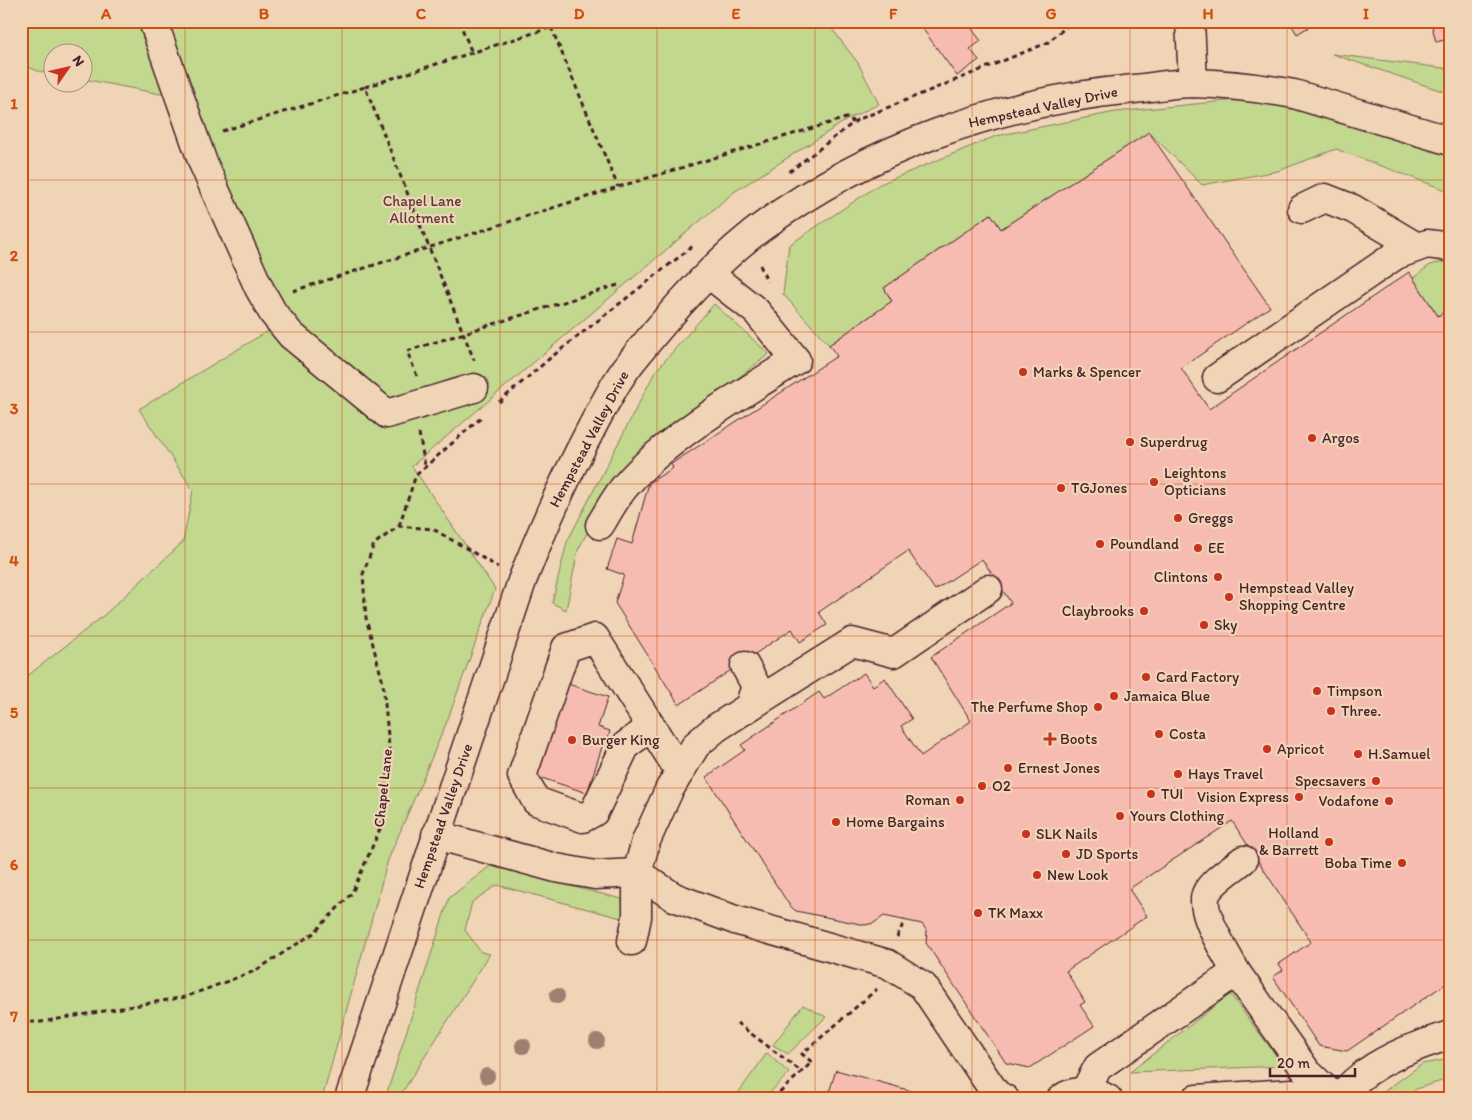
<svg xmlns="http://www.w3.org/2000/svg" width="1472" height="1120" viewBox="0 0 1472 1120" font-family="Itim,sans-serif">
	<rect width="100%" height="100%" fill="#efd5b6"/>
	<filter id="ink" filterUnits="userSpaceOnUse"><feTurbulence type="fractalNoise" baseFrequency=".02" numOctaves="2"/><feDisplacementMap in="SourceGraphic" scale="10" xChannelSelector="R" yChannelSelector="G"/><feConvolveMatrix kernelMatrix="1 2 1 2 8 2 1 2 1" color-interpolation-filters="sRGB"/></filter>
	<g filter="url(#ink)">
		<g fill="#c1d88e" stroke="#867c5c">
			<polygon points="21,21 826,21 858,63 879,104 850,118 734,192 412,466 495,589 446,724 388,860 322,1099 21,1099 21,681 102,617 183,542 193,490 139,409 273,328 166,95 83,79 82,52 52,52 52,74 38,71 21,64"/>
			<polygon points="1332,54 1451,69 1451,94"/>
			<polygon points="1255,98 1451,157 1451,192 1336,149 1278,171 1202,185 1149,132 1001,229 991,214 884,288 892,301 829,345 783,294 789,245 880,184 996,136 1115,112"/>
			<polygon points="1451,260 1451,307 1438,316 1413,278 1430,265"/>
			<polygon points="714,304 769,354 652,445 599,510 578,550 566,610 552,603 567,542 655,372"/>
			<polygon points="490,866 622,899 625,919 497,885 472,902 465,930 481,952 490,954 398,1099 385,1099 449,898"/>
			<polygon points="1230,994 1284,1066 1130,1072"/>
			<polygon points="803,1005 826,1017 788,1054 773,1045"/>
			<polygon points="767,1053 789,1073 764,1099 734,1099"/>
			<polygon points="1445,1060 1451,1064 1451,1078 1416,1089 1407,1099 1381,1099 1386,1090 1422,1064"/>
		</g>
		<g fill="#f7bcb1" stroke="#4a1f2b">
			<polygon points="917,21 966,21 981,41 970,49 979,60 957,76"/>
			<polygon points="1289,21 1319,21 1297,34"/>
			<polygon points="1451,21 1451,50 1448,39 1436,42 1431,22"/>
			<polygon points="1149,132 1270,307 1181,368 1209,409 1409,272 1438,316 1451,307 1451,980 1347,1051 1319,1046 1273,977 1283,970 1279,964 1311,942 1232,821 1129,889 1147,916 1066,971 1085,1002 1080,1005 1094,1026 1030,1068 1006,1063 926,943 927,931 922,924 884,916 874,923 865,925 796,911 790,906 706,777 745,750 741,745 819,692 824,699 864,673 873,686 885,678 912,719 901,726 921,756 971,721 931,657 1011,603 982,559 935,590 908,551 819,612 827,625 800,642 792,629 679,705 615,603 624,575 607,569 617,539 632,544 649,483 673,468 671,464 837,356 829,345 892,301 884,288 991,214 1001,229"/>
			<polygon points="562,682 608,697 598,727 610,731 606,745 603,744 587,793 533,775"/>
			<polygon points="836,1070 941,1099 827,1099"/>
		</g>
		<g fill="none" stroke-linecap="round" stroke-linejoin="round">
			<g stroke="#4a1f2b" stroke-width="31">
				<g id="minor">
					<polyline points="153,21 203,163 259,288 273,313 291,335 387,414 474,388"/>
					<polyline points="1190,21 1193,83"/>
					<polyline points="1302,209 1325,198 1353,209 1417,247"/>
					<polyline points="1217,378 1396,255 1427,244 1451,247"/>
					<path d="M600 525C608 512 616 496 627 484 669 436 742 394 796 360L756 311 709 274"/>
					<polyline points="749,707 852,642 894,653 988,589"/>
					<polyline points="651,727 626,745 594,812 583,818 536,801 522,776 566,648 595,638 680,772"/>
					<polyline points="436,835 556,868 595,875 637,873 674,897 735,920 888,964 923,986 996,1094 1005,1099"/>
					<polyline points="632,941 637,917 637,873 646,841 669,790 696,745 716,728 749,707 756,686 745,666"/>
					<path d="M1236 972C1227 955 1199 912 1206 894 1212 881 1232 869 1243 860"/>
					<polyline points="1085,1091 1098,1067 1236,972 1307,1072 1336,1099"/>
					<path d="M349 1099 522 581C542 530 564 480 590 431 602 408 615 382 631 362 666 318 715 262 759 229 868 148 1000 101 1134 89 1154 87 1175 83 1194 83 1227 84 1261 88 1294 94L1451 141"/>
					<path d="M1061 1099C1074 1089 1094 1090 1108 1099"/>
					<polyline points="1196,1099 1292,1093 1330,1099"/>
					<path d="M1339 1099C1345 1092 1351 1084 1358 1079 1383 1058 1420 1044 1451 1035"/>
				</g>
			</g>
			<g stroke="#4a1f2b" stroke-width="3" stroke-dasharray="5 4" stroke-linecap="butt">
				<polyline points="459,21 472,53"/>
				<polyline points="551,27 618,187"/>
				<polyline points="365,87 571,21"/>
				<polyline points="222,131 365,87 474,360"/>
				<polyline points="789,172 857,120 1047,43 1073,21"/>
				<polyline points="760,265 767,282"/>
				<polyline points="293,291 618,187 846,118 850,118 853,123"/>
				<polyline points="417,376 407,351 618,285"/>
				<polyline points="499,402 549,359 693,246"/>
				<polyline points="419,433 425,466"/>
				<polyline points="399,526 416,475 483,416"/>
				<polyline points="897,937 905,920"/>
				<polyline points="21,1022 41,1022 185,997 255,971 314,933 352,893 380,829 390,757 383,683 366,618 363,574 374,544 399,526 433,529 498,567"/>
				<polyline points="737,1023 802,1072"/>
				<polyline points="773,1099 812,1062 802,1054 877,989"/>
			</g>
			<use href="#minor" stroke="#efd5b6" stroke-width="28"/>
		</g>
		<g fill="#9e8072">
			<circle cx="557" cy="996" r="8"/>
			<circle cx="597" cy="1041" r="8"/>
			<circle cx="523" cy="1046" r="8"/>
			<circle cx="487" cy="1076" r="8"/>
		</g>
	</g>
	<path fill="none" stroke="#d05011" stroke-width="1" stroke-opacity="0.55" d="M185 21V1099M342 21V1099M500 21V1099M657 21V1099M815 21V1099M972 21V1099M1130 21V1099M1287 21V1099M21 180H1451M21 332H1451M21 484H1451M21 636H1451M21 788H1451M21 940H1451"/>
	<g fill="#c8321e" stroke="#efd5b6" stroke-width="2">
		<circle cx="1023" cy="372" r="5"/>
		<circle cx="1312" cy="438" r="5"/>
		<circle cx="1130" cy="442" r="5"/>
		<circle cx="1154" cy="482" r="5"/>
		<circle cx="1061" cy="488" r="5"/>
		<circle cx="1178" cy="518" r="5"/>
		<circle cx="1100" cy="544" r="5"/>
		<circle cx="1198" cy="548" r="5"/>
		<circle cx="1218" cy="577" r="5"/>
		<circle cx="1229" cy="597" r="5"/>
		<circle cx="1144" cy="611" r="5"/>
		<circle cx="1204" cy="625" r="5"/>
		<circle cx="1146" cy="677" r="5"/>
		<circle cx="1317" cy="691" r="5"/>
		<circle cx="1114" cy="696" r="5"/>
		<circle cx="1098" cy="707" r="5"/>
		<circle cx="1331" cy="711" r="5"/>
		<circle cx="1159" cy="734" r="5"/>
		<path d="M1047.5 731.5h5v5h5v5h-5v5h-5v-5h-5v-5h5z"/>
		<circle cx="572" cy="740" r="5"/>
		<circle cx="1267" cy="749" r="5"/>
		<circle cx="1358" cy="754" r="5"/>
		<circle cx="1008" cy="768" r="5"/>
		<circle cx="1178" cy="774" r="5"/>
		<circle cx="1376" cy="781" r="5"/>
		<circle cx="982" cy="786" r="5"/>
		<circle cx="1151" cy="794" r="5"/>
		<circle cx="1299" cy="797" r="5"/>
		<circle cx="960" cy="800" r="5"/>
		<circle cx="1389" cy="801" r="5"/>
		<circle cx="1120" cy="816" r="5"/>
		<circle cx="836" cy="822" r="5"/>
		<circle cx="1026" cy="834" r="5"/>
		<circle cx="1329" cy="842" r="5"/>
		<circle cx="1066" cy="854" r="5"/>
		<circle cx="1402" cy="863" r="5"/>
		<circle cx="1037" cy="875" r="5"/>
		<circle cx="978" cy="913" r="5"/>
	</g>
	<g text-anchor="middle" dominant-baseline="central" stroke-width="4.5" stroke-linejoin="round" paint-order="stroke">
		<g font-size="15" fill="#4a1f2b" stroke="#efd5b6">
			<text transform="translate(1043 107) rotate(-12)">Hempstead Valley Drive</text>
			<text transform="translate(589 439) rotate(-62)">Hempstead Valley Drive</text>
			<text transform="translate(383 788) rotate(-84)">Chapel Lane</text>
			<text transform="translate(443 816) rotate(-71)">Hempstead Valley Drive</text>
		</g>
		<g font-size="15" fill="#5c3b3a" stroke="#efd5b6">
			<text x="422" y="201">Chapel Lane<tspan x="422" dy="17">Allotment</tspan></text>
		</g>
		<g font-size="15" fill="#4a1f2b" stroke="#efd5b6" text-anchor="start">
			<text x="1033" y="372">Marks &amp; Spencer</text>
			<text x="1322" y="438">Argos</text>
			<text x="1140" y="442">Superdrug</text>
			<text x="1164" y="473">Leightons<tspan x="1164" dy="17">Opticians</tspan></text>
			<text x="1071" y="488">TGJones</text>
			<text x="1188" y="518">Greggs</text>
			<text x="1110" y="544">Poundland</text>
			<text x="1208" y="548">EE</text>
			<text x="1208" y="577" text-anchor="end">Clintons</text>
			<text x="1239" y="588">Hempstead Valley<tspan x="1239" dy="17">Shopping Centre</tspan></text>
			<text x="1134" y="611" text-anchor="end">Claybrooks</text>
			<text x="1214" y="625">Sky</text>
			<text x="1156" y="677">Card Factory</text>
			<text x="1327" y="691">Timpson</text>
			<text x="1124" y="696">Jamaica Blue</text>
			<text x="1088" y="707" text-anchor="end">The Perfume Shop</text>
			<text x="1341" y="711">Three.</text>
			<text x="1169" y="734">Costa</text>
			<text x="1060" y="739">Boots</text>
			<text x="582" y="740">Burger King</text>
			<text x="1277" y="749">Apricot</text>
			<text x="1368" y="754">H.Samuel</text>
			<text x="1018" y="768">Ernest Jones</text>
			<text x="1188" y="774">Hays Travel</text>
			<text x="1366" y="781" text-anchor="end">Specsavers</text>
			<text x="992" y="786">O2</text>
			<text x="1161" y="794">TUI</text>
			<text x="1289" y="797" text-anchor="end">Vision Express</text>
			<text x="950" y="800" text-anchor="end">Roman</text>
			<text x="1379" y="801" text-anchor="end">Vodafone</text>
			<text x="1130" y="816">Yours Clothing</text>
			<text x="846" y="822">Home Bargains</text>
			<text x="1319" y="833" text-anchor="end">Holland<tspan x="1319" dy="17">&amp; Barrett</tspan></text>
			<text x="1036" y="834">SLK Nails</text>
			<text x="1076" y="854">JD Sports</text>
			<text x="1392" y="863" text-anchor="end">Boba Time</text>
			<text x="1047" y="875">New Look</text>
			<text x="988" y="913">TK Maxx</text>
		</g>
	</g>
	<rect width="1472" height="1120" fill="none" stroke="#efd5b6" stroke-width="55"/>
	<g transform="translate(68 68) rotate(56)"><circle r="24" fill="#efd5b6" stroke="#ad8c7e"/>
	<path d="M0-4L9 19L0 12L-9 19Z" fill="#c8321e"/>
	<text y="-8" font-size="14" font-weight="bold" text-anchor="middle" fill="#4a1f2b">N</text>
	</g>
	<path d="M1270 1068v8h85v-8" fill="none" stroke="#4a1f2b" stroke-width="2.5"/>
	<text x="1277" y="1068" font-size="15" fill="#4a1f2b" stroke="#efd5b6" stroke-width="4" paint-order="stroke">20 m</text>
	<rect x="28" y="28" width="1416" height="1064" fill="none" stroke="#d05011" stroke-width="2"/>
	<g font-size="16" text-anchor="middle" font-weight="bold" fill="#d05011">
		<text x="106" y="19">A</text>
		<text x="264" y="19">B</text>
		<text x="421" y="19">C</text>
		<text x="579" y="19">D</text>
		<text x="736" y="19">E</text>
		<text x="893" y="19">F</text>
		<text x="1051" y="19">G</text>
		<text x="1208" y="19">H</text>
		<text x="1366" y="19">I</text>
		<text x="14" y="109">1</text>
		<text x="14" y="261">2</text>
		<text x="14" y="414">3</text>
		<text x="14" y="566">4</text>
		<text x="14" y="718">5</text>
		<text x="14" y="870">6</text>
		<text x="14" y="1022">7</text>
	</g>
</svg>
